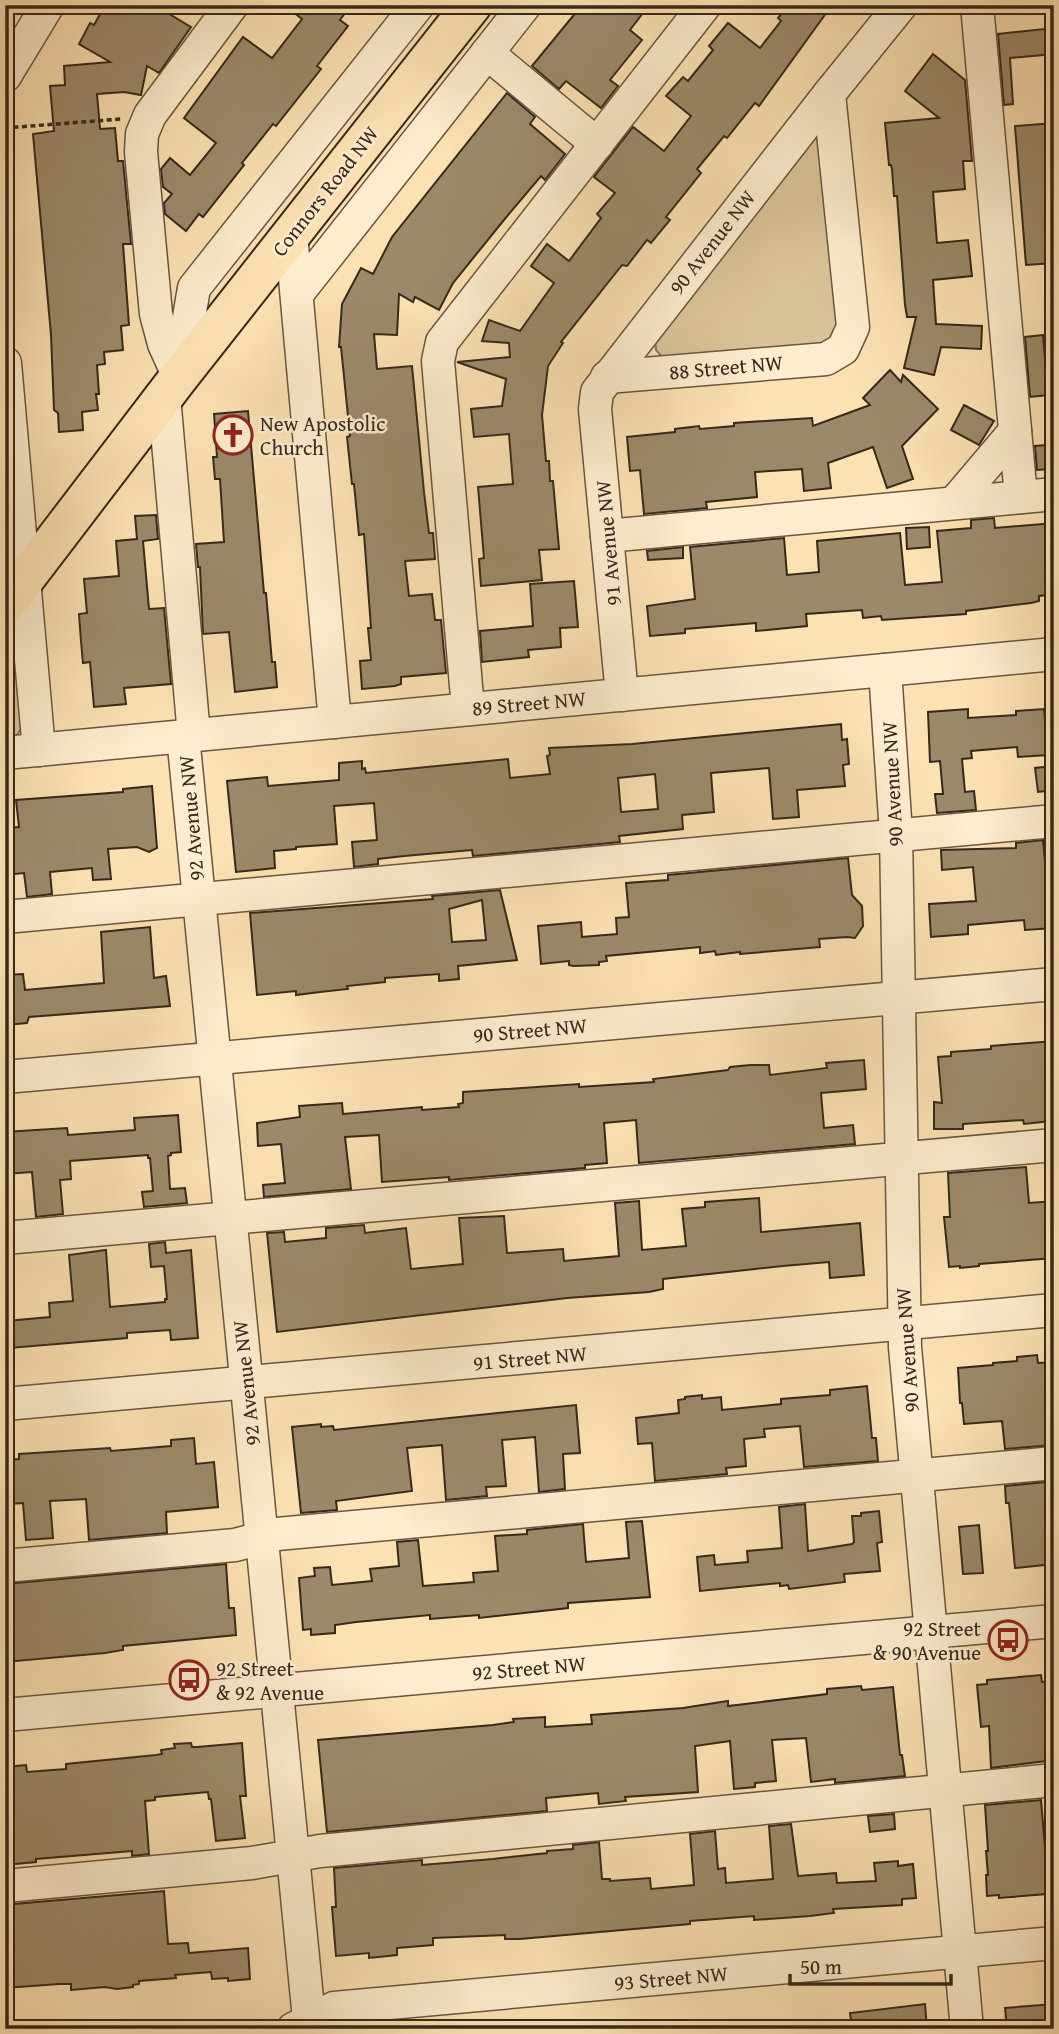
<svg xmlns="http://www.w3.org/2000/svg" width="1059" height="2034" viewBox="0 0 1059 2034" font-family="'Gentium Book Plus',serif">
	<rect width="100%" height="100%" fill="#fce1b2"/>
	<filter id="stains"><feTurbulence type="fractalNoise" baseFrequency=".00286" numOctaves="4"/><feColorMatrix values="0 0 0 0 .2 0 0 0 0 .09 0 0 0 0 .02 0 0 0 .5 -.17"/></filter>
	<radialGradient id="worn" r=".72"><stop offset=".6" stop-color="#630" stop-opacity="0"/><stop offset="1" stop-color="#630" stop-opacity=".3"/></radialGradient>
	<g fill="#dac298" stroke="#88765a" stroke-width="2">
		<polygon points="820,129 839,326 825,347 662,357 656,350 655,341"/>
		<polygon points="6,641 16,647 22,727 17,735 5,741"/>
	</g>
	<g fill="#9c896a" stroke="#35291c" stroke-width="2" fill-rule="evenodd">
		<polygon points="105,5 154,5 191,27 159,73 147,66 141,95 124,92 97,94 100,129 115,128 118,161 123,161 131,244 123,244 129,325 121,326 123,350 104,352 105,364 97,365 99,394 96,394 98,410 82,412 83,430 59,432 58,413 54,410 51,335 33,134 54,131 50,86 65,85 64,66 110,62 79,44 90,23 94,25"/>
		<polygon points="284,5 351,5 340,20 348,26 317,66 321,69 276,126 273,124 242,163 244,165 203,217 199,214 186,231 165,214 164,203 172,194 163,187 161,169 170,158 190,175 216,143 184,118 243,37 272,58 302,19"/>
		<polygon points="582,5 649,5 630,30 642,40 610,80 618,86 601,108 566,81 559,89 532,66"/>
		<polygon points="789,5 832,5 759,106 755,103 727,138 724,136 697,169 701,173 666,217 670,220 651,243 647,240 627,266 622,265 561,342 563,343 548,366 542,415 546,461 549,461 550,481 553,481 559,549 539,550 542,580 481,586 479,559 484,558 478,487 513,484 509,434 474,437 471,409 502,406 506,379 457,362 510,357 509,343 482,341 489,320 520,331 554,283 531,266 547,244 569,261 601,218 597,214 615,193 594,177 633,127 664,151 691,116 666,96 683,77 688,81 713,50 709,46 728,23 760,48 781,21 778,18"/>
		<polygon points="1054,28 1054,54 1010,58 1013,104 1004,105 998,34"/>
		<polygon points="933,54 965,80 972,161 963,161 965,189 933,192 937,243 968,240 972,276 933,280 936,324 982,326 981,349 941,347 934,375 904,368 916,317 907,317 905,305 897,196 894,196 892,169 891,165 889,165 885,123 939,118 905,91"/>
		<polygon points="507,93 535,117 530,124 565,154 545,180 541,176 508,215 453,283 439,310 415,297 413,302 399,294 397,335 374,334 377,369 412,366 424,492 429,533 433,533 435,559 405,561 409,596 432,594 435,620 441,620 446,673 401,677 401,684 395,686 362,689 360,661 371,660 368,628 371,628 364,534 359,535 354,484 352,484 347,437 350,436 341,347 339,347 342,304 361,268 373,274 392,237"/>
		<polygon points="1054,123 1054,160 1045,160 1047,192 1046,192 1049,230 1052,230 1054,263 1026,265 1015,126"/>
		<polygon points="1043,335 1048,395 1030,397 1025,337"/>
		<polygon points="890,370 901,382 903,375 938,409 902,446 913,479 887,488 873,447 828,463 831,488 804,491 802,469 755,472 757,497 706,502 707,508 644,514 640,470 630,471 627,437 675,432 675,429 699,426 700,429 734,426 734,423 812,418 813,426 870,405 863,398"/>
		<polygon points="964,405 994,421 979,445 951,430"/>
		<polygon points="248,411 264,593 266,593 272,662 275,662 277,687 235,692 229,632 203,634 200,567 198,567 196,544 224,542 220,479 215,479 213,457 217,457 214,414"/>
		<polygon points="1046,445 1049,469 1037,470 1035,446"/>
		<polygon points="156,515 158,539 143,541 149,609 164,608 171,684 124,688 126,704 94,707 90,662 83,663 81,641 79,614 87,613 84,579 119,576 116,541 137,539 135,516"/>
		<polygon points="994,518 995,528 1054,523 1054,594 1039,596 1039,601 1031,603 966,611 966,614 882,620 881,616 863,618 862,610 806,614 807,626 756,631 756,623 685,629 685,633 650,636 647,606 695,599 690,547 784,538 787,575 819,572 817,541 900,533 905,585 942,582 937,531 971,528 971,520"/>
		<polygon points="929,527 930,547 907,549 906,528"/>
		<polygon points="683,547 683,558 648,560 647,551"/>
		<polygon points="574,581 578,627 560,628 561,647 528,650 529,657 482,662 480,631 533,626 530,584"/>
		<polygon points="968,709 968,718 1016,715 1016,711 1044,709 1048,755 1018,757 1017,747 971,751 972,758 962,759 965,792 974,791 976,810 937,813 935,794 943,794 940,761 930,762 928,712"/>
		<path d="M841 724 842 740 847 739 849 764 843 765 845 786 797 790 799 817 773 819 769 768 711 773 714 812 682 815 683 829 619 836 620 842 473 856 472 850 404 856 378 859V864L354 867 352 842 377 840 374 803 334 806 337 844 296 847V849L274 851 275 868 236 872 227 781 267 777 268 786 339 780V763L362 761V769L365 768 366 773 508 759 510 778 550 774 547 756 550 755 549 748 632 744ZM655 774 658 809 621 812 618 778Z"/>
		<polygon points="1053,766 1054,790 1038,792 1035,768"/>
		<polygon points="152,786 157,848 149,852 137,847 108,849 111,879 93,880 92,868 50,872 52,894 27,897 24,873 5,875 5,828 19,827 16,800 123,792 123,789"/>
		<polygon points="1043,840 1047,883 1054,882 1054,928 1025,930 1024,920 968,925 968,934 931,937 929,904 976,901 973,867 942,870 941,850 1016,848 1016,843"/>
		<polygon points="848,858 852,895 862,906 863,926 855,938 847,937 819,939 820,947 740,954 740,952 716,955 715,951 700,953 700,947 606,956 607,961 599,962 599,965 573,966 569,965 569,961 541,964 538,926 581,922 582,937 617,934 616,918 629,917 626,883 668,880 668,875"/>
		<path d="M500 890 517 960 458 966 459 979 439 981V974L385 978V982L347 986 348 989 320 992 296 995V991L257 995 250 913 433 899 432 896ZM482 900 486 940 452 942 449 909Z"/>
		<polygon points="150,927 154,978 166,976 170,1006 29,1017 27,1023 6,1025 5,975 23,974 25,990 104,983 101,932"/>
		<polygon points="1054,1041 1054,1080 1048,1081 1051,1121 1024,1124 1023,1120 963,1124 963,1129 934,1129 934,1102 942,1103 938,1057 951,1056 951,1052 991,1049 991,1046"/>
		<polygon points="864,1060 866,1089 821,1093 824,1128 853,1125 855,1144 639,1163 636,1120 604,1123 607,1163 585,1165 585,1168 449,1180 449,1177 382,1182 379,1135 345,1137 351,1189 264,1197 263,1185 285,1183 281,1144 258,1146 257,1123 300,1117 299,1106 342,1103 343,1114 422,1107 422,1110 459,1107 458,1104 463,1103 463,1092 579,1084 579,1087 654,1082 653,1079 728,1070 730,1067 750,1065 769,1065 770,1075 827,1068 826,1063"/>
		<polygon points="178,1115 181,1152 171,1153 171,1155 168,1156 170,1189 185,1188 187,1203 144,1207 142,1192 153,1191 150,1158 148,1158 148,1155 70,1161 71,1179 60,1180 63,1214 36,1217 32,1172 5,1174 5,1132 67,1128 68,1135 135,1130 134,1118"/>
		<polygon points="1026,1167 1029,1203 1054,1201 1054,1258 979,1264 979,1266 960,1268 960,1266 949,1267 944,1217 950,1217 948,1173"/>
		<polygon points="759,1198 761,1232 860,1223 864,1275 830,1278 829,1262 783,1266 663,1279 663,1289 649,1292 567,1298 277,1332 267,1233 284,1232 285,1242 326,1238 326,1228 364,1225 365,1233 406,1228 411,1269 463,1264 459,1218 504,1216 507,1253 563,1249 564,1261 619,1256 615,1203 639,1201 642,1250 686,1246 682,1209 705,1207 705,1202"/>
		<polygon points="165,1242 166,1253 191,1250 198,1338 171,1340 170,1330 127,1333 127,1338 10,1348 7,1321 50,1317 49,1303 73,1301 69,1255 106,1250 110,1307 165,1302 165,1299 167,1299 164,1266 151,1267 149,1244"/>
		<polygon points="1037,1355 1038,1363 1054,1362 1054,1445 1005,1449 1002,1421 964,1424 962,1403 960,1403 958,1368 993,1365 993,1363 1017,1361 1017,1357"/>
		<polygon points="867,1386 872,1438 876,1438 878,1461 804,1467 800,1426 764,1429 765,1437 744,1439 746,1466 726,1468 727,1474 655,1481 652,1443 638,1444 636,1418 679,1413 678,1400 685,1399 685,1397 702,1395 702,1399 721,1397 722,1410 781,1404 781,1399 830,1395 830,1390"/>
		<polygon points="576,1405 580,1453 563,1454 565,1489 539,1492 535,1437 502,1440 506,1486 486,1487 487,1496 446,1500 442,1445 407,1448 412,1491 336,1501 337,1510 301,1513 292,1427 321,1424 321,1427 333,1426 334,1430"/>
		<polygon points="194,1438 196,1464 214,1462 218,1507 166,1512 167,1533 89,1540 86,1499 50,1501 53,1538 26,1540 23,1503 9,1504 5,1460 19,1459 19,1454 110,1448 111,1451 171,1446 171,1440"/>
		<polygon points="1054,1481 1054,1564 1015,1568 1009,1503 1006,1503 1005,1486"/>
		<polygon points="805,1504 808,1551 852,1544 854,1542 852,1516 861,1516 861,1513 879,1511 882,1542 877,1543 880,1571 844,1574 845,1582 789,1589 788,1585 780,1586 780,1583 700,1591 697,1557 714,1555 715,1565 748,1562 747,1551 782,1548 779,1507"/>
		<polygon points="642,1521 650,1597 568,1603 568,1608 479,1618 479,1615 430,1619 430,1615 356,1622 335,1625 335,1633 311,1635 311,1629 303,1630 299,1578 315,1576 314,1568 330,1567 332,1585 372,1581 370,1569 399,1566 397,1542 418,1540 423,1586 474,1582 473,1573 498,1571 495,1536 527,1534 527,1530 583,1524 586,1562 629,1558 626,1522"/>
		<polygon points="979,1525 983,1573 963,1574 959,1527"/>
		<polygon points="226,1564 229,1608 234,1608 236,1635 123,1646 123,1650 105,1653 5,1662 5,1584"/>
		<polygon points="1041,1675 1042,1682 1054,1681 1054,1760 991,1768 989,1726 981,1727 977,1685 987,1684 987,1680"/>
		<polygon points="861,1686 862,1690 893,1687 900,1755 902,1755 905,1776 835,1783 835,1779 811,1782 806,1738 772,1740 776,1781 755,1783 755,1787 734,1789 730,1741 695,1746 698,1792 625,1797 626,1801 599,1804 598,1793 546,1798 547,1811 327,1832 318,1740 493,1725 514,1722 513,1719 545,1717 545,1727 592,1724 591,1715 683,1708 728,1701 728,1706 827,1694 827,1689"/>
		<polygon points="191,1743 192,1747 197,1747 242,1743 246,1796 240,1796 245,1838 216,1841 211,1799 209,1799 208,1792 155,1797 155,1800 145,1801 149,1854 132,1856 132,1851 36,1859 36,1862 5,1865 5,1767 26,1765 27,1772 66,1769 66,1764 156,1755 162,1754 161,1750 175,1748 174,1744"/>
		<polygon points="1041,1800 1045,1847 1054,1846 1054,1890 1047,1890 1047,1894 999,1898 999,1895 987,1896 986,1875 988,1875 986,1851 988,1851 985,1805"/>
		<polygon points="894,1814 895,1829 870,1832 868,1816"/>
		<polygon points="791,1824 798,1876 836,1873 837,1883 876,1881 874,1863 898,1861 898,1866 913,1864 916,1898 902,1899 902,1905 833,1909 834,1913 810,1916 754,1920 754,1916 690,1921 690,1924 520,1939 505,1939 505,1935 433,1938 433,1945 397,1948 397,1955 369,1958 369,1953 336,1956 332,1907 336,1907 334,1868 422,1860 422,1865 493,1859 547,1853 547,1851 573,1849 573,1845 599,1842 602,1879 610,1879 610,1881 650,1878 651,1889 694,1885 690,1834 715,1831 718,1869 725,1868 726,1883 773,1879 769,1826"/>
		<polygon points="164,1891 168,1944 188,1943 189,1953 248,1948 250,1979 228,1981 228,1978 212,1979 211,1972 175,1975 176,1978 139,1981 139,1984 133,1985 133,1987 117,1989 105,1987 71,1990 71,1984 59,1984 5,1988 5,1910 14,1909 14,1904"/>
		<polygon points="925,2004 927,2029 852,2029 850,2013"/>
		<polygon points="1054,2004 1054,2029 1007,2029 1005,2008"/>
	</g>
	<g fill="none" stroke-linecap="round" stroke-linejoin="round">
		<g stroke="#675742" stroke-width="35">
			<g id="minor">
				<polyline points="977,5 1021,497"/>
				<polyline points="487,53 597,144"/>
				<polyline points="5,76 48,5"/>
				<polyline points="291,234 335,722"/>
				<polyline points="297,294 525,5"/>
				<polyline points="5,363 39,750"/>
				<polyline points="179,377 194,288 418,5"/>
				<polyline points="179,377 164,344 156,314 141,152 142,134 150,115 232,5"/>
				<polyline points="607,377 826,359 843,349 853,327 829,94"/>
				<polyline points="164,397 194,735"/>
				<polyline points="954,503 1015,431"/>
				<polyline points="607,536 1054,494"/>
				<polyline points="885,670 896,834 905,1347 967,2029"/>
				<polyline points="622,695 595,409 597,392 829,94 901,5"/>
				<polyline points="468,709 438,361 442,342 705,5"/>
				<polyline points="183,736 310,2029"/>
				<polyline points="5,753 1054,654"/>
				<polyline points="5,917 1054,821"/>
				<polyline points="5,1077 1054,984"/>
				<polyline points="5,1238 1054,1145"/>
				<polyline points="5,1404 1054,1310"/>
				<polyline points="5,1566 235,1545 277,1534 1054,1463"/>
				<polyline points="5,1715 1054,1621"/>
				<polyline points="5,1886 252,1863 320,1851 1054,1780"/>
				<polyline points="293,2029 334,2008 1054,1943"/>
			</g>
		</g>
		<g stroke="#35291c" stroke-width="42">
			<polyline id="major" points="5,605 179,377 472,5"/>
		</g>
		<polyline stroke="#35291c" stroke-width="3.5" stroke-dasharray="5 3.5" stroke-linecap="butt" points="5,128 121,119"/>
		<use href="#minor" stroke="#fdeccd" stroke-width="32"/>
		<use href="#major" stroke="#fce1b2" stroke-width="38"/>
	</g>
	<defs>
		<g id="church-ring" transform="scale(2.0125)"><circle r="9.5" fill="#fdeccd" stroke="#8f2418" stroke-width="1.5"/><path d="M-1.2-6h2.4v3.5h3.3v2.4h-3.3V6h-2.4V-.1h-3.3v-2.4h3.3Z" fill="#8f2418"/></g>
		<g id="bus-ring" transform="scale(2.0125)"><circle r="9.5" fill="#fdeccd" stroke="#8f2418" stroke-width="1.5"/><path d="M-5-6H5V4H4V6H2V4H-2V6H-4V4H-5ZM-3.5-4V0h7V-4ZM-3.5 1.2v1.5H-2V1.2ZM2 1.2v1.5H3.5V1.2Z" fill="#8f2418"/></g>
	</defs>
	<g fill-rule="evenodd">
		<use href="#church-ring" x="233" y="435"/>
		<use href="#bus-ring" x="1008" y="1640"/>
		<use href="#bus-ring" x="189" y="1680"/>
	</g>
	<g text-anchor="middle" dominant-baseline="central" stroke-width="5" stroke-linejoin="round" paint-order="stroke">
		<g font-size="21" fill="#35291c" stroke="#fdeccd">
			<text transform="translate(325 191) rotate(-52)">Connors Road NW</text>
			<text transform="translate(712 242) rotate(-52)">90 Avenue NW</text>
			<text transform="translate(726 367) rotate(-5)">88 Street NW</text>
			<text transform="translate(608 543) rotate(-95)">91 Avenue NW</text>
			<text transform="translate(529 703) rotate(-5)">89 Street NW</text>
			<text transform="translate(892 784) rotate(-93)">90 Avenue NW</text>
			<text transform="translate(191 818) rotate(-95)">92 Avenue NW</text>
			<text transform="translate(530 1030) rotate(-5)">90 Street NW</text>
			<text transform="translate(907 1350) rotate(-94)">90 Avenue NW</text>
			<text transform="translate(530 1358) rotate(-5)">91 Street NW</text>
			<text transform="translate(246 1383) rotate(-96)">92 Avenue NW</text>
			<text transform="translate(529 1668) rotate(-5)">92 Street NW</text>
			<text transform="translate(671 1978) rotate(-5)">93 Street NW</text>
		</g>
		<g font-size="21" fill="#35291c" stroke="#fdeccd" text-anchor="start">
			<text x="260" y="423">New Apostolic<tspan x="260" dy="24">Church</tspan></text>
			<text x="981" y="1628" text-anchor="end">92 Street<tspan x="981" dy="24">&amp; 90 Avenue</tspan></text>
			<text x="216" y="1668">92 Street<tspan x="216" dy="24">&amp; 92 Avenue</tspan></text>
		</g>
	</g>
	<rect width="1059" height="2034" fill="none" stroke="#fce1b2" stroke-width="28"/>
	<rect x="7" y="7" width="1045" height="2020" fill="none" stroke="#35291c" stroke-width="3.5"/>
	<rect x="14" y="14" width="1031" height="2006" fill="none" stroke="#35291c" stroke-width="2"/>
	<path d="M790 1974v10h161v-10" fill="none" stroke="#35291c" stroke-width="3.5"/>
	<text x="800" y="1974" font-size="21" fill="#35291c" stroke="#fdeccd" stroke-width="5" paint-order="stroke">50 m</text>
	<rect width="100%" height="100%" filter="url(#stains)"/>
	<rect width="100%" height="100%" fill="url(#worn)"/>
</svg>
